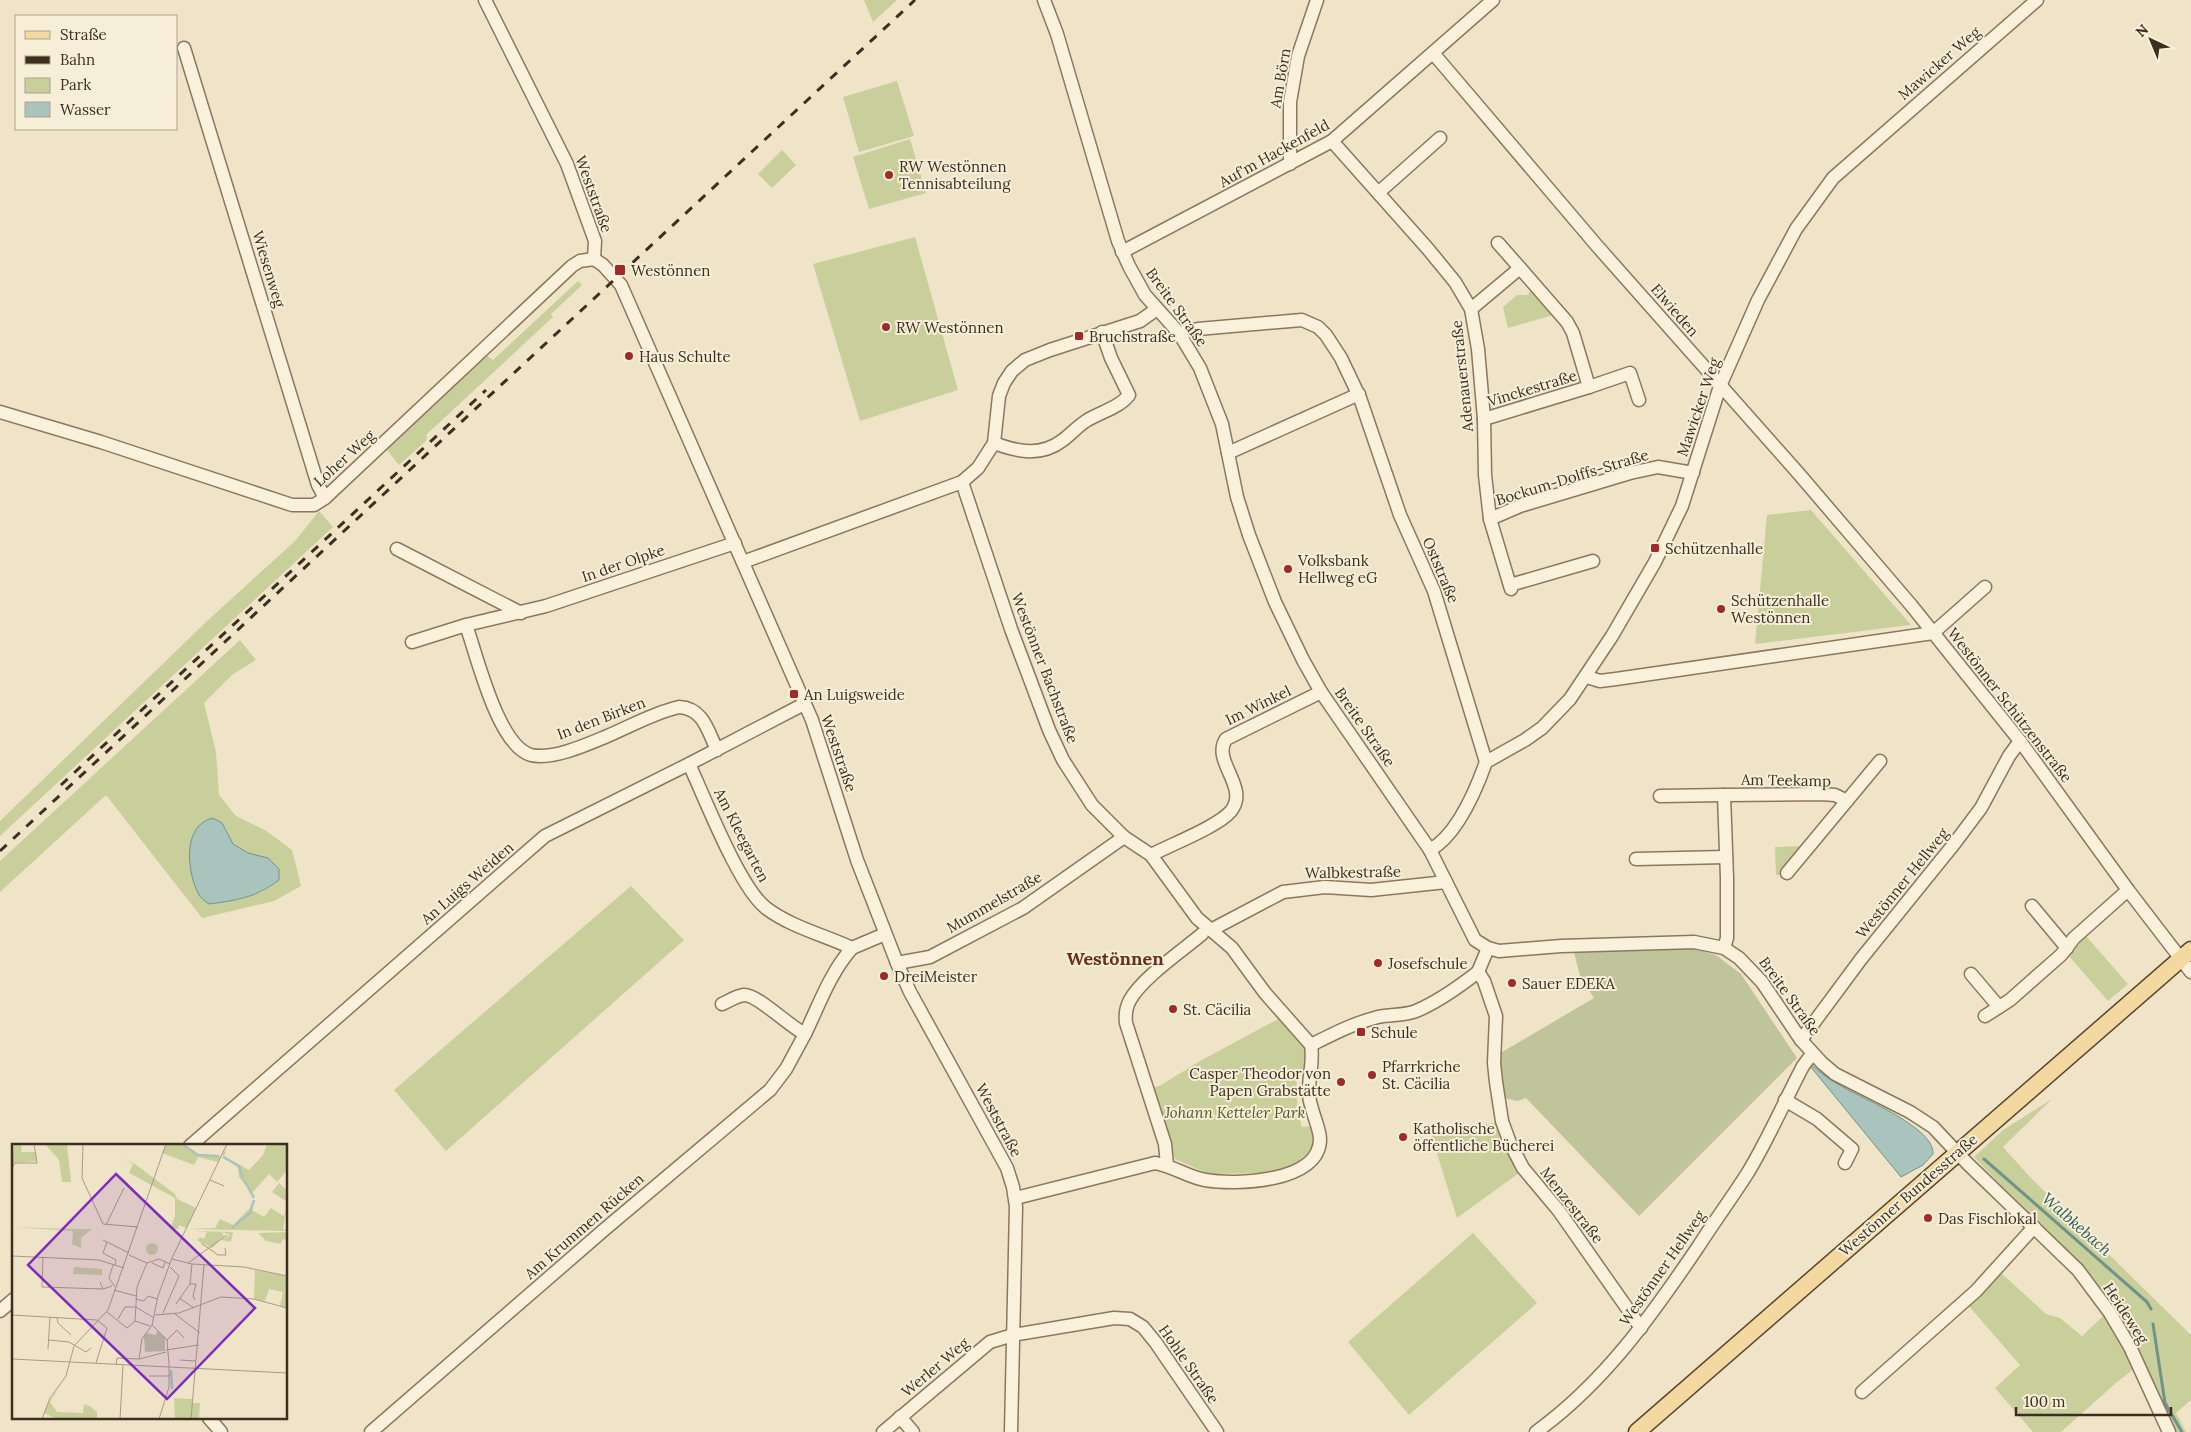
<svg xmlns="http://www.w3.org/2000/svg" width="2191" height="1432" viewBox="0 0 2191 1432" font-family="Lora,serif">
	<rect width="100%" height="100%" fill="#f0e4c8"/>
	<g fill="#c9cf9b" fill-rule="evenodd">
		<polygon points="864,0 897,0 873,22"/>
		<polygon points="897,81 914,136 859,152 843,97"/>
		<polygon points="910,139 926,193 869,209 853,157"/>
		<polygon points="782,150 796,165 772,188 758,174"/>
		<polygon points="915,237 958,390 860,421 813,264"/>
		<polygon points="578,281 582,285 551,314 553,317 426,435 427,440 399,465 387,450 486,355 493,360"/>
		<polygon points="1532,290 1553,315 1508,328 1503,307 1517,295 1527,295"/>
		<polygon points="1811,510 1911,625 1755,644 1767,515"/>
		<polygon points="319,511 333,527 0,836 0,821 206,622 295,541"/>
		<path d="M240 640 256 660 232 675 204 703 216 752 219 795 236 816 265 830 292 850 301 886 274 901 202 918 106 795 0 892V861ZM222 823 233 844 248 853 268 858 279 869V880L262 892 239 900Z"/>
		<polygon points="1799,846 1799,851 1779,875 1776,875 1775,847"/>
		<polygon points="631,886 684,940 446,1151 394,1090"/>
		<polygon points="2086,936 2128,984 2108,1001 2069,956"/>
		<path d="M1280 1018 1308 1047 1307 1068 1297 1071C1296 1091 1296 1107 1302 1127L1314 1126V1147L1293 1166 1275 1173 1208 1174 1175 1159 1151 1089 1161 1085 1200 1061Z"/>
		<polygon points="2052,1099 2003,1147 2031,1178 2191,1335 2191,1400 2176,1413 2186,1432 2175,1432 2134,1344 2031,1217 1974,1157 2003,1130"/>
		<polygon points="1496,1123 1519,1173 1457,1218 1430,1131"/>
		<polygon points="1473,1233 1537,1303 1409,1415 1348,1342"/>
		<polygon points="2000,1272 2046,1314 2060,1318 2082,1336 2103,1316 2123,1345 2135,1368 2117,1382 2061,1432 2033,1432 1995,1388 2020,1365 1967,1304"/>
	</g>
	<polygon fill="#bfc49a" points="1688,947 1716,955 1741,974 1797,1058 1639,1216 1526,1098 1518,1101 1503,1098 1497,1055 1594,998 1580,976 1574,952"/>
	<g fill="#a9c4bc" stroke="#6f938a">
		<path d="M213 818 222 823 233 844 248 853 268 858 279 869V880C255 898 238 900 209 904 205 901 200 898 198 893 187 871 182 825 213 818Z"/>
		<path d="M1812 1065C1821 1074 1832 1081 1843 1087 1863 1099 1935 1128 1933 1154L1923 1165 1901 1177 1810 1066Z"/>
	</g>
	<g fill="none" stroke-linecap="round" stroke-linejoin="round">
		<g stroke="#6f938a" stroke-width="3">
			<polyline points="1984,1159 2147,1302 2151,1309"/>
			<polyline points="2153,1324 2165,1403 2182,1432"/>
		</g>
		<g stroke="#8d765c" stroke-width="15">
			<g id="minor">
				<polyline points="485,0 567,164 595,241 594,259"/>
				<polyline points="1044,0 1057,34 1118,241 1129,266 1145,295 1179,333 1200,368 1222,424 1237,497 1249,535 1275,602 1303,660 1321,692 1430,850 1475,940 1488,948 1499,951 1561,946 1694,942 1724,948 1739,958 1762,982 1801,1040 1822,1063 1835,1074 1910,1112 1933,1127 1968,1164 2078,1270 2110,1313 2130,1347 2169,1432"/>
				<polyline points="184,48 318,485 325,498"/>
				<polyline points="1433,53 1598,247 1799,474 1911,605 2020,741 2128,890 2191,972"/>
				<polyline points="1332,141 1428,249 1455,282 1471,309 1478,349 1484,419 1485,475 1490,519 1511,589"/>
				<polyline points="1290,164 1290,102 1298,56 1317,0"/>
				<polyline points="1378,193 1440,138"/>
				<polyline points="1498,243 1520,268"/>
				<polyline points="1122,252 1332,141 1493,0"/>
				<polyline points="594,259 603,265 621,285 812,720 857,860 897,963 910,992 1007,1168 1013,1187 1016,1207 1011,1432"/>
				<polyline points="1471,309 1520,268 1567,322 1573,333 1589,387 1630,373 1639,400"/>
				<polyline points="1179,333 1198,329 1302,320 1318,327 1326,335 1341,358 1360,398 1400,515 1434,591 1486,762"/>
				<polyline points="0,412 101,442 292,505 314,505 325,498 572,266 580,261 594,259"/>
				<polyline points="1484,419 1589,387"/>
				<path d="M994 443C1018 452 1041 457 1063 440 1071 434 1078 426 1086 421 1100 412 1119 408 1129 395L1111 358 1102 332"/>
				<polyline points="1228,453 1359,394"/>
				<path d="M962 482 1011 629 1049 730 1063 760 1092 805 1124 837 1151 855 1197 918 1232 948 1265 993 1311 1045C1314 1062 1308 1078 1309 1095 1310 1109 1320 1128 1320 1139 1320 1183 1235 1185 1205 1180 1188 1177 1173 1166 1155 1163L1016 1198"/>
				<polyline points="1490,519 1520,506 1630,473 1658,467 1693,473"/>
				<polyline points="397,549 521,613"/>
				<polyline points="743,562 962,482 978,468 994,443 999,396 1004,383 1012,371 1025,360 1050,350 1140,321 1157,309"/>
				<polyline points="1510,585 1593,561"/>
				<path d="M466 625C477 656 498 746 531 755 552 760 586 745 605 737 629 727 653 713 679 707 703 708 708 731 717 750"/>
				<polyline points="1933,633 1985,587"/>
				<polyline points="412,642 466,625 546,606 735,543"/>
				<polyline points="1587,677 1600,681 1616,679 1933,633"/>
				<path d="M689 764C705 798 739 887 766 908 791 927 824 935 852 948L885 934"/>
				<polyline points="1660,796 1724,795"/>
				<path d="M1430 850C1457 835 1476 790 1486 762L1525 740 1542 728 1570 699 1612 636 1655 562 1682 506 1720 386 1758 300 1796 229 1833 178 2037 0"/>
				<path d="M1151 855C1170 845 1219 826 1231 811 1250 787 1211 761 1226 739L1321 692"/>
				<polyline points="1636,859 1726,857"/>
				<polyline points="1787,873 1880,761"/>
				<polyline points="2032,906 2067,948"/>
				<polyline points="1211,930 1283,892 1325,887 1371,890 1446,882"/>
				<polyline points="1724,948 1727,938 1727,878 1724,795 1821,794 1835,795 1847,801"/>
				<polyline points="897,963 930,957 1023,908 1124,837"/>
				<polyline points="1478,972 1484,981 1496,1016 1494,1063 1496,1082 1502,1121 1510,1143 1523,1168 1559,1211 1641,1328"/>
				<polyline points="1478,972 1488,948"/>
				<polyline points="1971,974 1999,1007"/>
				<path d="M722 1004C729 1001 736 996 744 995 757 994 790 1027 805 1034 819 1005 830 973 852 948"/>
				<polyline points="1985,1016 2010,1000 2061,955 2074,938 2128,890"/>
				<polyline points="1801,1040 1861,959 1954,844 1981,808 2009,756 2020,741"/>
				<path d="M1311 1045C1333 1034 1354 1023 1378 1017 1391 1014 1404 1016 1416 1011 1438 1002 1460 986 1478 972"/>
				<polyline points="1785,1100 1817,1119 1852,1149 1845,1163"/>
				<polyline points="190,1146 545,836 689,764 804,704"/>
				<path d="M1167 1165 1165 1144 1126 1023C1125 1014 1126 1007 1130 1000 1142 978 1182 951 1202 934"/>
				<polyline points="0,1311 14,1299"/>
				<polyline points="1862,1392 1976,1291 2034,1227"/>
				<polyline points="900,1417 913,1432"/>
				<polyline points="209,1418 221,1432"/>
				<polyline points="371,1432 605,1229 770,1090 786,1069 805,1034"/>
				<polyline points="883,1432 990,1342 1013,1335 1114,1318 1130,1319 1143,1327 1156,1343 1217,1432"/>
				<path d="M1536 1432C1604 1383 1652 1315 1698 1247 1714 1222 1731 1199 1747 1174 1768 1140 1784 1102 1803 1066L1812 1054"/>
			</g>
		</g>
		<g stroke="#5b4430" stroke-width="19">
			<polyline id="major" points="1637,1432 2191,950"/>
		</g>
		<use href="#minor" stroke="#faf1dc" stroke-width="12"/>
		<use href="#major" stroke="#f3d9a0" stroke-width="16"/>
		<g stroke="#3d2e20" stroke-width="3" stroke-dasharray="9 9" stroke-linecap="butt">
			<polyline points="61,785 486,390"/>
			<polyline points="0,851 915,0"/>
		</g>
	</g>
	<g fill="#9e2a2b" stroke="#f7eed8" stroke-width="2">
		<circle cx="889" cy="175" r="5"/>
		<rect x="614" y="264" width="12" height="12" rx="2.5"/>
		<circle cx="886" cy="327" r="5"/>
		<rect x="1074" y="331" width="10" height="10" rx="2.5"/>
		<circle cx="629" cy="356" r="5"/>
		<rect x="1650" y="543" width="10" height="10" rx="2.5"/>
		<circle cx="1288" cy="569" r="5"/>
		<circle cx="1721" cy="609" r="5"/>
		<rect x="789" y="689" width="10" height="10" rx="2.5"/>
		<circle cx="1378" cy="963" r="5"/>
		<circle cx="884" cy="976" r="5"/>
		<circle cx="1512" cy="983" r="5"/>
		<circle cx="1173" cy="1009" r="5"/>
		<rect x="1356" y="1027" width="10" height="10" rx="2.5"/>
		<circle cx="1372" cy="1075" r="5"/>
		<circle cx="1341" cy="1082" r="5"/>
		<circle cx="1403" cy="1137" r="5"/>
		<circle cx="1928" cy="1218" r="5"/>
	</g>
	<g text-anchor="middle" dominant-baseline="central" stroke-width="4" stroke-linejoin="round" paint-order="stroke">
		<g font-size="15" fill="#3d2e20" stroke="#f7eed8">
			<text transform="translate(1939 63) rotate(-41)">Mawicker Weg</text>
			<text transform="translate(1280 78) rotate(-80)">Am Börn</text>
			<text transform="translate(1274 153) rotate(-29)">Auf'm Hackenfeld</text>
			<text transform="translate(594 194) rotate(70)">Weststraße</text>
			<text transform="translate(269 269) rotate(73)">Wiesenweg</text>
			<text transform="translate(1177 307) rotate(54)">Breite Straße</text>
			<text transform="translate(1675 310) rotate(49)">Elwieden</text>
			<text transform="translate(1462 376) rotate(-96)">Adenauerstraße</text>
			<text transform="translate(1532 388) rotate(-17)">Vinckestraße</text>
			<text transform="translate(1698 407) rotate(-71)">Mawicker Weg</text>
			<text transform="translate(344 458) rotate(-42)">Loher Weg</text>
			<text transform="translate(1572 477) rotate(-17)">Bockum-Dolffs-Straße</text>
			<text transform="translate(623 563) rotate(-19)">In der Olpke</text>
			<text transform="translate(1441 570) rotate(67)">Oststraße</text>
			<text transform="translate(1045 668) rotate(69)">Westönner Bachstraße</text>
			<text transform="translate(1258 705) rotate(-26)">Im Winkel</text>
			<text transform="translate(2010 705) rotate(52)">Westönner Schützenstraße</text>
			<text transform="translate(601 718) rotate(-21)">In den Birken</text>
			<text transform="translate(1365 727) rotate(55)">Breite Straße</text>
			<text transform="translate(839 753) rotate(71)">Weststraße</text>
			<text transform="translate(1786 780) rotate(1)">Am Teekamp</text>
			<text transform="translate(742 835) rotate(63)">Am Kleegarten</text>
			<text transform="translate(1353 872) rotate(-1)">Walbkestraße</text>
			<text transform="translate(467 883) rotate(-41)">An Luigs Weiden</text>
			<text transform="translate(1902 883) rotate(-51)">Westönner Hellweg</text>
			<text transform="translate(994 902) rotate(-30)">Mummelstraße</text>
			<text transform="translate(1790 996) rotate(54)">Breite Straße</text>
			<text transform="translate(999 1120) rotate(62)">Weststraße</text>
			<text transform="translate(1908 1195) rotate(-41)">Westönner Bundesstraße</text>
			<text transform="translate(1572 1205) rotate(52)">Menzestraße</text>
			<text transform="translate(584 1226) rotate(-41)">Am Krummen Rücken</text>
			<text transform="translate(1662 1268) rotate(-55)">Westönner Hellweg</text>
			<text transform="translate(2126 1313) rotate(57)">Heideweg</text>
			<text transform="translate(1189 1364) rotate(55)">Hohle Straße</text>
			<text transform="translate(935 1367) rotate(-40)">Werler Weg</text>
		</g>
		<g font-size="15" fill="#3d2e20" stroke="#f7eed8" text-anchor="start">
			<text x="899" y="166">RW Westönnen<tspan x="899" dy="17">Tennisabteilung</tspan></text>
			<text x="631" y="270">Westönnen</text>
			<text x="896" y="327">RW Westönnen</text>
			<text x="1089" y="336">Bruchstraße</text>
			<text x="639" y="356">Haus Schulte</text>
			<text x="1665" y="548">Schützenhalle</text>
			<text x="1298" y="560">Volksbank<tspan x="1298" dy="17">Hellweg eG</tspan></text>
			<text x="1731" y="600">Schützenhalle<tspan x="1731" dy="17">Westönnen</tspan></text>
			<text x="804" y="694">An Luigsweide</text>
			<text x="1388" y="963">Josefschule</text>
			<text x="894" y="976">DreiMeister</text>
			<text x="1522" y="983">Sauer EDEKA</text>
			<text x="1183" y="1009">St. Cäcilia</text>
			<text x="1371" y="1032">Schule</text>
			<text x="1382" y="1066">Pfarrkriche<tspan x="1382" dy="17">St. Cäcilia</tspan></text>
			<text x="1331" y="1073" text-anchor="end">Casper Theodor von<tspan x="1331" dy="17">Papen Grabstätte</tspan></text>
			<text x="1413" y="1128">Katholische<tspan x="1413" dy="17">öffentliche Bücherei</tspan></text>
			<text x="1938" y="1218">Das Fischlokal</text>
		</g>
		<g font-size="15" font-style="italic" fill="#4d5a26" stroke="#f7eed8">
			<text x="1235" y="1112">Johann Ketteler Park</text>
		</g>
		<g font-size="16" font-style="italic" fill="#2f5d5a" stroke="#f7eed8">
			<text transform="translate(2077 1224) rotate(41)">Walbkebach</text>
		</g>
		<g font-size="18" font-weight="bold" fill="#6b2e1e" stroke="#f7eed8">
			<text x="1115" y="958">Westönnen</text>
		</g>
	</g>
	<g transform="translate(12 1144)">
		<rect width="275" height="275" fill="#f0e4c8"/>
		<path d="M2 0H10L9 8H23L25 17 3 19 0 23ZM33 0H55L59 38H50L47 16ZM154 0H171L187 11 209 12 206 18 186 13 182 21 150 9ZM255 0H275V26L265 38 257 30 240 49 227 33 226 24 210 11 215 4 212 12 237 26 251 11ZM109 14 123 20 163 50 165 55 184 64 174 84 167 81 166 85H158L163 72V54L117 29 121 20ZM267 39 275 46V58L260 48ZM242 55 240 66 252 73 259 64 272 72 275 61 271 85 275 87 175 85 203 84 208 75 221 81 238 64ZM0 83 62 85H80L69 94V104L60 100 61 87ZM182 87 221 88 219 98 209 96 218 91 210 88 212 92 200 104 185 96 188 93 192 95 195 88ZM275 88V96L271 95 269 100 254 97 246 89ZM134 105a6 6 0 1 1 12 0a6 6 0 1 1-12 0ZM62 123 90 125V131L61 130ZM231 124 275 132V164L268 162 271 148 257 145 253 157 242 155 243 126ZM55 231 38 258 45 268 71 269 72 260 78 262 85 268V275H45L32 269 35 261ZM162 254 180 255 181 259H188L187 275H163Z" fill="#c9cf9b"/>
		<path d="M145 187 153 193V207L133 208 132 192 134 189 144 191Z" fill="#bfc49a"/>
		<path fill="none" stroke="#a9c4bc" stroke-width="2.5" d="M170 0 186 11 207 12M211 13 227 22 231 35M232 36 242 54M220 84 238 69 242 56M159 226 160 245"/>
		<path fill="none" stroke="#a89b85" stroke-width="1" d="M71 0 70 34 91 80 126 83M0 24 3 19H25L22 0M198 36 212 42M94 81 112 44M91 96 117 109M95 98 91 109 104 116 103 121M189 99 206 111H214L213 104M117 111 135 119 147 115 158 120M0 112 87 116 112 124M31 113 30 143 91 145M160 115 180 120 232 123 275 132M140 119 151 124 153 118M176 119 215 91M101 121 97 134 103 143M88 138 91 145 100 142M178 140H184L181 152 183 156M102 146 124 152M167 154 182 164M124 155 132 157 136 152 145 155M164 160 178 140 180 120M124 163 142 174M95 168 115 184 123 177M151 169 167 132 158 123M163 170 188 189M0 171 85 176 95 184 84 219M143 171 167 169 209 153 242 155 275 164M45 173 46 179 59 191M106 175 113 163H123M123 177 125 143 135 119M123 177 138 182M140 181 146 152 160 114 215 0M140 181 155 196 157 220V243L147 275M37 196 57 198 74 208 79 204M155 196 165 186 172 194M36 205 38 173M154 206 187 201M0 215 275 229M127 215 130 195 140 181M168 216 184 217M104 220 105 214 127 215 154 208M137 232H158M30 275 38 254 54 232 62 202 96 166 154 0M108 275 111 221M179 275 192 121"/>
		<path fill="#7b2cbf" fill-opacity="0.15" stroke="#7b2cbf" stroke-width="2.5" d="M104 30 243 164 155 255 16 121Z"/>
		<rect width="275" height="275" fill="none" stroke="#3d2e20" stroke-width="2.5"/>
	</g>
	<rect x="15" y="15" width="162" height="115" fill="#f7eed8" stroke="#ada18e"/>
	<rect x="25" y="31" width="25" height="8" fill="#f3d9a0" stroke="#ada18e"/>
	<text x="60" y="40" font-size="15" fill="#3d2e20">Straße</text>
	<rect x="25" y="56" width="25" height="8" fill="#3d2e20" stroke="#ada18e"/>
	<text x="60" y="65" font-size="15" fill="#3d2e20">Bahn</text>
	<rect x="25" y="78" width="25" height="15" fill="#c9cf9b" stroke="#ada18e"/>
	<text x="60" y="90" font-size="15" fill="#3d2e20">Park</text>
	<rect x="25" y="102" width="25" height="15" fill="#a9c4bc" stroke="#ada18e"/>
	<text x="60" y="115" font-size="15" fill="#3d2e20">Wasser</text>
	<g transform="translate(2151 40) rotate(316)" stroke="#f7eed8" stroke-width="4" paint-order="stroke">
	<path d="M0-4L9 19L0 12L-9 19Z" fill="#3d2e20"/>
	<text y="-8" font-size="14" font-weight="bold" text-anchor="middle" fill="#3d2e20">N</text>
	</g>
	<path d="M2016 1407v8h155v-8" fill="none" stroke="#3d2e20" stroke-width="2.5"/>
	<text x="2024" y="1407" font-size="15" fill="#3d2e20" stroke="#f7eed8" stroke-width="4" paint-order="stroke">100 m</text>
</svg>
